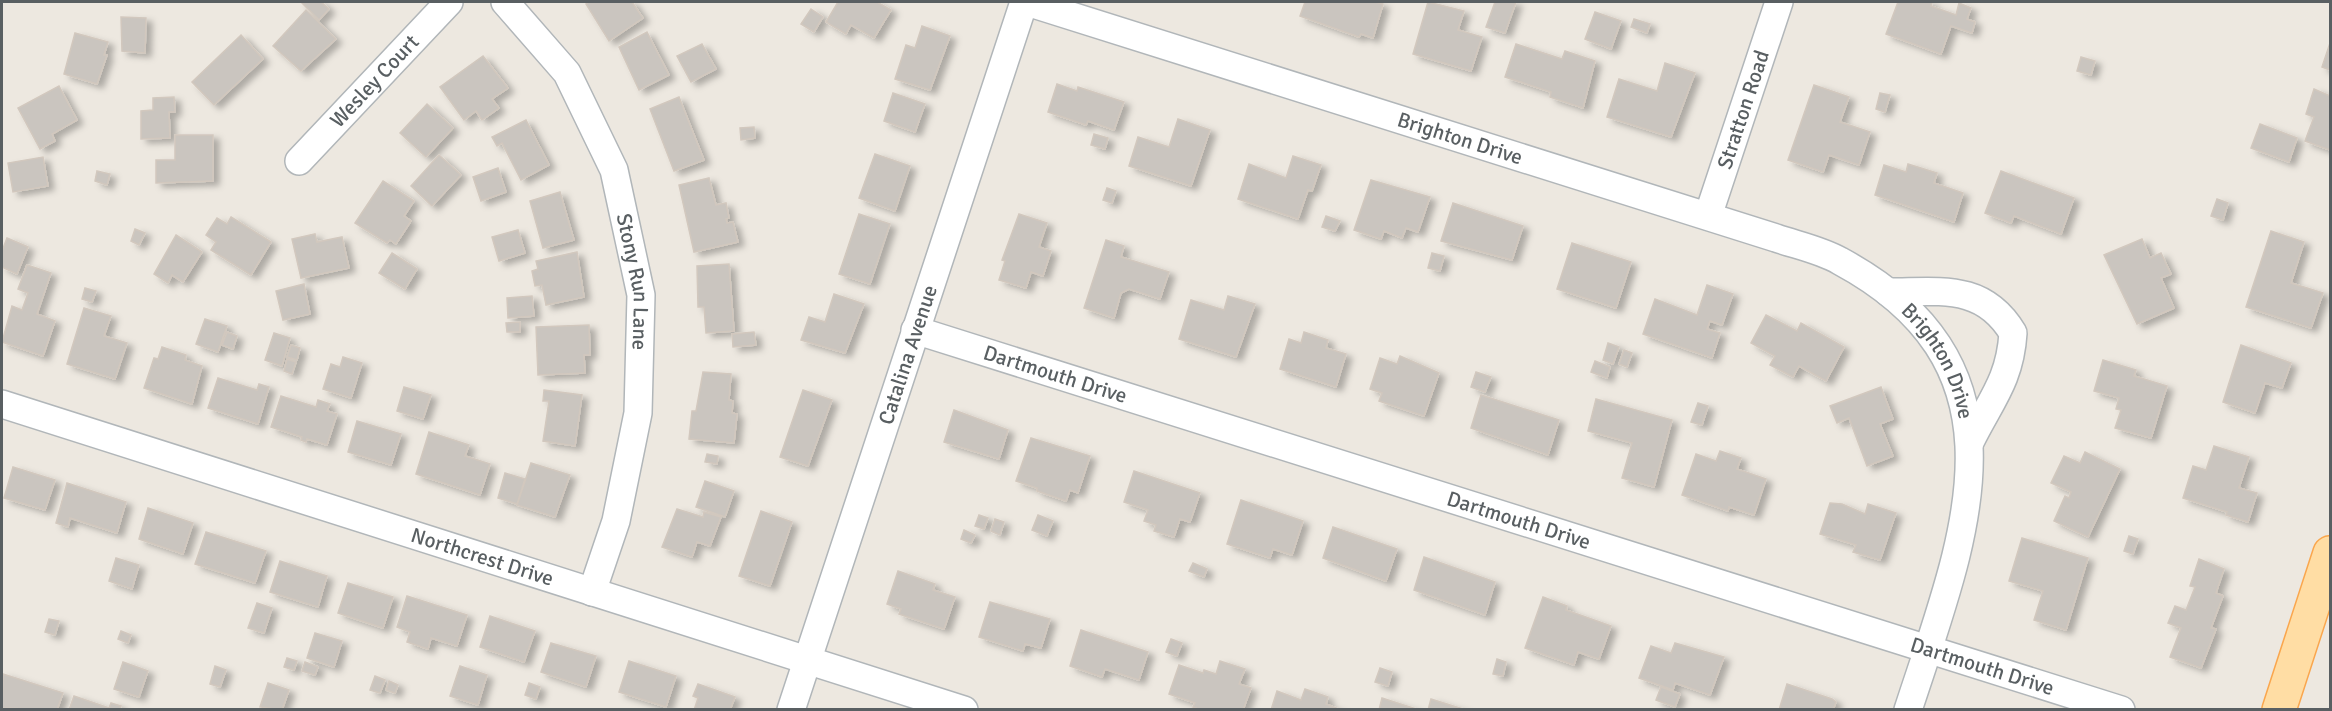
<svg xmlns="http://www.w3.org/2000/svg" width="2332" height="711" viewBox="0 0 2332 711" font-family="Signika,sans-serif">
	<defs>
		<filter id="shadow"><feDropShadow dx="6" dy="4" stdDeviation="3" flood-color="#0004"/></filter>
	</defs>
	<rect width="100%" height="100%" fill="#ede8e0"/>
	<g fill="#cac5bf" stroke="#d2c8be" stroke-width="1.5" filter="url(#shadow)">
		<polygon points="301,2 321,2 329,9 319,20"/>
		<polygon points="589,2 632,2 643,18 609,41 586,4"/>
		<polygon points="838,2 877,2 891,10 874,38 851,25 846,34 826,22"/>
		<polygon points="1305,2 1375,2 1383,4 1373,38 1361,34 1359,37 1300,16"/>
		<polygon points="1428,2 1464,11 1458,30 1482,37 1471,71 1413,54"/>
		<polygon points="1495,2 1516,2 1505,33 1486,27"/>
		<polygon points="1898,2 1932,2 1931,6 1956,15 1959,3 1971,8 1967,19 1975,22 1972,33 1951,26 1941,54 1886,34"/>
		<polygon points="811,9 823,17 814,32 801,24"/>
		<polygon points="306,10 336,39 301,71 273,46"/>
		<polygon points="1595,12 1621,21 1611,49 1585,39"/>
		<polygon points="121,17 146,18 145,53 122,51"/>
		<polygon points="1634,19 1650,24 1647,33 1631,27"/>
		<polygon points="922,26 950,36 930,90 895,79 906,45 915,48"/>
		<polygon points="647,32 669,75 639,90 619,47"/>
		<polygon points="75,33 108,42 104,55 107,55 97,84 64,74"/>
		<polygon points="241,35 263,59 214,105 192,82"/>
		<polygon points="2330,43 2330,70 2322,67"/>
		<polygon points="702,44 716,69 691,82 677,56"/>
		<polygon points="1516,44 1562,59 1565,51 1595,61 1583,108 1550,97 1551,92 1505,77"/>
		<polygon points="483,56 508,88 492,99 499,108 482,120 476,111 464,120 440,87"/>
		<polygon points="2081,57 2095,61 2091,75 2077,71"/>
		<polygon points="1665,63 1695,73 1671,137 1607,117 1619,79 1657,91"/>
		<polygon points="1057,84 1077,91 1078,87 1124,102 1114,130 1088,121 1086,125 1048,112"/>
		<polygon points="1814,85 1849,97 1840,122 1870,132 1859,165 1829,155 1823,172 1788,160"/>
		<polygon points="59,86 77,120 52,134 55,141 40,149 18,108"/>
		<polygon points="2314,89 2330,96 2330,150 2305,141 2314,117 2306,114"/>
		<polygon points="893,93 925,104 915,132 884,121"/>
		<polygon points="1880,93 1890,95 1885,112 1876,109"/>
		<polygon points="174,97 175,112 169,112 170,138 141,139 141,111 153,110 153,98"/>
		<polygon points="679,97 704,160 674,171 650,109"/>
		<polygon points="427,104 453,128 426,157 400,133"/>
		<polygon points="1178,119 1210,130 1191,186 1129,166 1138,137 1169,147"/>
		<polygon points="526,120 549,165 521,180 502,143 497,146 492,137"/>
		<polygon points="2260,124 2297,138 2289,162 2251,148"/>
		<polygon points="754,127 755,138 741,140 740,128"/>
		<polygon points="1094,134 1108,138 1105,149 1091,145"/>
		<polygon points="175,135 213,135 213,181 156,183 156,160 175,160"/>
		<polygon points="875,154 910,166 895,211 859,198"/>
		<polygon points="439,155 461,175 432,206 411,186"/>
		<polygon points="1293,156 1321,165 1312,191 1308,190 1298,219 1238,199 1249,164 1286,178"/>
		<polygon points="43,157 48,186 13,192 8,163"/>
		<polygon points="1908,164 1937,173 1934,183 1963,193 1954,222 1875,195 1884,165 1906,172"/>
		<polygon points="498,168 506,192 481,201 473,177"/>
		<polygon points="97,171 110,174 107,185 95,181"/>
		<polygon points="2001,171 2074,198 2061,234 2014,216 2011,223 1985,213"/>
		<polygon points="709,178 716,205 726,203 729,218 726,219 727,223 733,222 738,242 694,252 679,185"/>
		<polygon points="1371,180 1430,197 1418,232 1406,228 1402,238 1384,231 1381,239 1354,230"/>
		<polygon points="383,181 414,201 404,216 411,221 396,244 390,240 387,243 355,223"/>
		<polygon points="1107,188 1116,191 1112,203 1103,200"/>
		<polygon points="560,192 574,240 543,248 530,201"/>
		<polygon points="2217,199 2228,203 2223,220 2211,216"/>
		<polygon points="1453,203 1523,226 1512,260 1441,241"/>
		<polygon points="859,214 890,224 870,284 839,274"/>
		<polygon points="1019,214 1047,223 1039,247 1051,251 1043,276 1031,272 1026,288 999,280 1005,261 1002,260"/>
		<polygon points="1326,216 1340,221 1335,231 1322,227"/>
		<polygon points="231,217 271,242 251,275 211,250 216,242 206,235 217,218 227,224"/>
		<polygon points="135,229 145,233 139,245 131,241"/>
		<polygon points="518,230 525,253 499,261 492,237"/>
		<polygon points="2271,231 2304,242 2291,283 2323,293 2311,328 2246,307"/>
		<polygon points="315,234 317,242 342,237 349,268 301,278 292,239"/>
		<polygon points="176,235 202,252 183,282 172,275 168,283 154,274"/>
		<polygon points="7,238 28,247 17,274 2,267 2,251"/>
		<polygon points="2142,239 2150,258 2161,253 2171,274 2161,278 2174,308 2137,324 2104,255"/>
		<polygon points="1106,240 1124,246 1121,257 1169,272 1160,299 1129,289 1121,293 1114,318 1084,308"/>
		<polygon points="1572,243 1631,262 1616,308 1557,289"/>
		<polygon points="577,252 584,297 546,305 542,285 535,286 532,271 538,269 536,261"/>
		<polygon points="392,253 417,269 405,289 379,273"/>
		<polygon points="1432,253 1444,256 1440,271 1428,268"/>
		<polygon points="729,264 734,331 706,333 704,307 698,307 697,266"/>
		<polygon points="27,265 51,273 37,314 55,321 43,356 2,342 12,306 22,310 28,293 18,289"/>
		<polygon points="304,284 310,314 283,320 276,291"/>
		<polygon points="1707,285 1733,294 1722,325 1710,321 1707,329 1720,333 1712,358 1643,334 1655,299 1697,315"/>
		<polygon points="85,288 96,291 92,302 82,299"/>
		<polygon points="834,294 864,304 845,353 801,340 809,317 825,322"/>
		<polygon points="532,296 534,316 508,318 507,298"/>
		<polygon points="1228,296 1255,304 1236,357 1179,339 1191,300 1224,310"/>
		<polygon points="84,308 111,316 104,336 127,343 115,379 67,364"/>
		<polygon points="1766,315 1797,331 1801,323 1844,347 1826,381 1799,366 1793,377 1770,365 1775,356 1751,343"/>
		<polygon points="205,319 227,326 218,352 196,344"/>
		<polygon points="520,322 520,332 507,332 506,323"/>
		<polygon points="589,325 590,355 584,355 585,373 538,375 536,327"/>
		<polygon points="227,332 237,336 233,349 222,345"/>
		<polygon points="754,332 756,345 733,347 732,334"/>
		<polygon points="1304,332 1328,340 1326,348 1346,354 1336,387 1280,369 1289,339 1301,343"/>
		<polygon points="274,333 290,338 282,366 265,360"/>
		<polygon points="1608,343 1619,347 1613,364 1603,360"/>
		<polygon points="291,345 300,348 297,360 287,357"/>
		<polygon points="2241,345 2291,363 2282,388 2265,383 2255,413 2223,402"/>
		<polygon points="162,347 186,355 185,360 202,366 192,404 144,388 154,358 158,359"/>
		<polygon points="1624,350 1632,353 1627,367 1619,364"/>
		<polygon points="1400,356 1439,373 1424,416 1379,401 1382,393 1370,389 1380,358 1397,364"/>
		<polygon points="343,357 362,363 351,398 323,389 331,364 340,367"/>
		<polygon points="287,359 296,362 292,374 284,371"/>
		<polygon points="2103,360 2136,370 2134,376 2167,386 2151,438 2115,428 2121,410 2116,409 2119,398 2094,391"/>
		<polygon points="1595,361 1610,367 1607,378 1591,372"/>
		<polygon points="703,372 731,374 729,400 733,401 732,413 737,414 734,443 689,439 692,411 696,411"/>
		<polygon points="1476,372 1491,377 1485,392 1471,387"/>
		<polygon points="218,378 257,390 259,384 269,387 258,424 208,408"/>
		<polygon points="404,387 431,395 423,419 397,411"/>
		<polygon points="1881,387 1893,419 1880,424 1893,456 1867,466 1849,418 1837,423 1830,406"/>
		<polygon points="544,390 582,395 575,446 543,441 549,401 543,401"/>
		<polygon points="803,390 832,400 808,466 780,457"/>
		<polygon points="1481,395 1559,420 1548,455 1471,428"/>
		<polygon points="281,396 316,407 318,400 330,404 327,411 337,414 327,445 307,439 306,442 301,440 302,437 271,427"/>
		<polygon points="1596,399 1672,420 1654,487 1622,478 1632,443 1588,431"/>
		<polygon points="1698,403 1708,406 1702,425 1691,422"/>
		<polygon points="954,410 1008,430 999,459 944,442"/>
		<polygon points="357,421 401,434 391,465 348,452"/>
		<polygon points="429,432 469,445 465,456 490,464 480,495 416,474"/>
		<polygon points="1031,438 1090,456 1078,493 1070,490 1066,501 1037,491 1037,488 1016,481"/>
		<polygon points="2214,446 2249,457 2239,488 2257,493 2248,522 2226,515 2227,512 2183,498 2193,466 2206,470"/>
		<polygon points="1720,451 1741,458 1737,469 1766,479 1754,515 1729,507 1728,511 1682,495 1696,454 1716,461"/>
		<polygon points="2085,452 2120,469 2088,537 2054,521 2065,496 2069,498 2071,492 2051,483 2064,456 2080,463"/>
		<polygon points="707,454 718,456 717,464 705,462"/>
		<polygon points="531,463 570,475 555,517 517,505"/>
		<polygon points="13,467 55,480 45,510 4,498"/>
		<polygon points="1134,471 1200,493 1190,522 1180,519 1174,537 1154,531 1156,525 1144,521 1148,510 1124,502"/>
		<polygon points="505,473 525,479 517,504 498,498"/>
		<polygon points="705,481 734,491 725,517 696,507"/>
		<polygon points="67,483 126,502 117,533 70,518 68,527 56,523"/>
		<polygon points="1241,500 1303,521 1292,555 1273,549 1270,558 1227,544"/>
		<polygon points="1830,503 1842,504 1865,514 1868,504 1896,513 1880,560 1853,552 1856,545 1820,534"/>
		<polygon points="148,508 193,523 183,554 139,539"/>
		<polygon points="677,509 703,517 704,512 721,517 710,546 697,542 692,557 662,547"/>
		<polygon points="761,511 792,522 770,586 739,576"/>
		<polygon points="979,515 988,518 984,529 975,526"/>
		<polygon points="1038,515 1053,521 1047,536 1032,530"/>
		<polygon points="995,519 1004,522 1000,535 991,531"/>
		<polygon points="1333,527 1397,549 1386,581 1323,558"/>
		<polygon points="964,530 975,535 971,543 961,539"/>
		<polygon points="206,532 266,551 255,583 195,564"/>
		<polygon points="2129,536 2138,539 2133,554 2124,551"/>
		<polygon points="2022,538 2088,558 2066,630 2034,620 2043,591 2009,581"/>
		<polygon points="1424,557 1495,582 1485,615 1414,590"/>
		<polygon points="116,558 139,565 132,589 109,581"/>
		<polygon points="2199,559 2224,569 2216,593 2223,596 2211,628 2216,629 2201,668 2170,657 2181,628 2168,623 2175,606 2186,610 2195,587 2190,586"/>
		<polygon points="280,561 327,576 318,607 270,592"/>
		<polygon points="1193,563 1207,569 1204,577 1189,571"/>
		<polygon points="898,571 935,584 933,590 955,597 944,629 899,614 901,609 887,604"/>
		<polygon points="348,583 393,597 383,628 338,613"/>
		<polygon points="407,596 467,615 457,646 431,638 428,649 407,642 410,632 397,627"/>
		<polygon points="1543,597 1567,606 1566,610 1611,626 1599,659 1578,652 1574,665 1525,648"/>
		<polygon points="990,602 1050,619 1041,648 1025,644 1023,651 979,637"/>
		<polygon points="257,603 272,608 264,633 248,628"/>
		<polygon points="490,616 535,631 524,662 480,647"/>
		<polygon points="49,619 59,621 55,635 45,632"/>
		<polygon points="1081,630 1148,652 1139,680 1105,669 1102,677 1070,666"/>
		<polygon points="121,631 131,635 128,643 118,639"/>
		<polygon points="315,633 342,641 334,667 307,658"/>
		<polygon points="1171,639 1182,643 1177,656 1166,652"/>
		<polygon points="551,643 596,656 586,687 541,672"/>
		<polygon points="1675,643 1724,657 1710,695 1675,683 1673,690 1639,678 1651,646 1671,653"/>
		<polygon points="287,658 297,661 294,670 284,667"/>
		<polygon points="1497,659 1506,662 1503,676 1493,674"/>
		<polygon points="629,661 676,676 666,707 619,692"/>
		<polygon points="1220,661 1245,669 1239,684 1251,688 1243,710 1201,710 1193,707 1195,703 1169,694 1179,665 1203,673 1204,670 1216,674"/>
		<polygon points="123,662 148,671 139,697 114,689"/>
		<polygon points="305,662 318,667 315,675 302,671"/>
		<polygon points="215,666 226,670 220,687 210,684"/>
		<polygon points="460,666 487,675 478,705 450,696"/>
		<polygon points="1380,668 1392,672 1388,686 1375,682"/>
		<polygon points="3,674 63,693 57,710 2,708"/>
		<polygon points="375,676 385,680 380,693 370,690"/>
		<polygon points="389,681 398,685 395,693 386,690"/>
		<polygon points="268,683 289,690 282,710 260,707"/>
		<polygon points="529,683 540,687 536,699 525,695"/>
		<polygon points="698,684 735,697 730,710 694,710 698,698 693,696"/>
		<polygon points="1787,684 1832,699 1836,702 1833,710 1779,710"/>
		<polygon points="1661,687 1680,694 1675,707 1656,700"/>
		<polygon points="1305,689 1328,697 1326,704 1341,710 1271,710 1277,691 1301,700"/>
		<polygon points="74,696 109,708 111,703 121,706 119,710 69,710"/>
		<polygon points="1382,698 1419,710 1379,710"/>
		<polygon points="1431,699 1466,710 1428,710"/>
	</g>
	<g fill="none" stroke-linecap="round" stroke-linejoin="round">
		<g stroke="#b1b6b9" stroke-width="30">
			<g id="minor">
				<path id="s1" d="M505 2 567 73 614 170 641 295 638 413 616 521 592 592"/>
				<path id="s2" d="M1027 2 1776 238C1796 245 1821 250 1840 261 2039 368 1963 541 1908 710"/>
				<path id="s3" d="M299 161 449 2"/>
				<path id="s4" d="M1708 216 1779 2"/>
				<path d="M1888 292C1940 292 1983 283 2013 333 2010 381 1990 401 1970 442"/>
				<path id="s5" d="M915 330 2121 710"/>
				<path id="s6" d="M2 404 964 710"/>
				<path id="s7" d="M791 710 1024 2"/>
			</g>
		</g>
		<g stroke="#faa64d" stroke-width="36">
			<polyline id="major" points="2279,710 2330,553"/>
		</g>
		<use href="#minor" stroke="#fff" stroke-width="27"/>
		<use href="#major" stroke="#ffdda4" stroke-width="33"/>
	</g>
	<g text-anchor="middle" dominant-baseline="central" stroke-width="6" stroke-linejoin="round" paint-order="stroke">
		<g font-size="21" fill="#595f62" stroke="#fff">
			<text stroke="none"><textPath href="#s3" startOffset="110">Wesley Court</textPath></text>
			<text stroke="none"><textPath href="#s4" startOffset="112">Stratton Road</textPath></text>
			<text stroke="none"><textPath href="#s2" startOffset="454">Brighton Drive</textPath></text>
			<text stroke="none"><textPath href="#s1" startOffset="316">Stony Run Lane</textPath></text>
			<text stroke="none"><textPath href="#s7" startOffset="374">Catalina Avenue</textPath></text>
			<text stroke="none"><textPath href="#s2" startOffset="998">Brighton Drive</textPath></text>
			<text stroke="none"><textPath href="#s5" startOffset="147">Dartmouth Drive</textPath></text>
			<text stroke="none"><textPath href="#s5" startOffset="633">Dartmouth Drive</textPath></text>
			<text stroke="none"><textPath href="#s6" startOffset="504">Northcrest Drive</textPath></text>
			<text stroke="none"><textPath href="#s5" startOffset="1119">Dartmouth Drive</textPath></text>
		</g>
	</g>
	<rect width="2332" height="711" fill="none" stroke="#595f62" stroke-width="6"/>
</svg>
